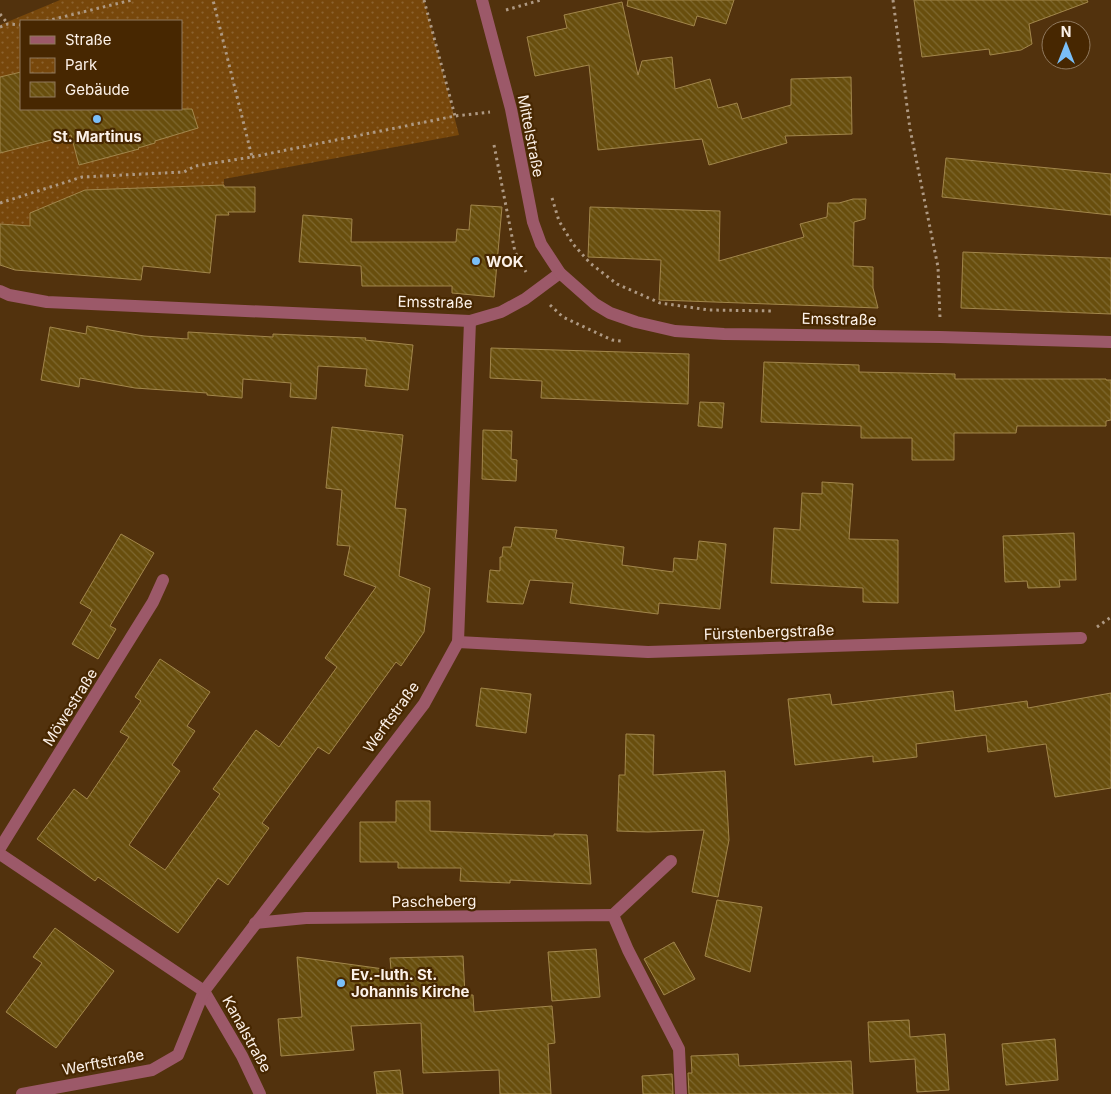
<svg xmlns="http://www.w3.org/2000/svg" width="1111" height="1094" viewBox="0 0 1111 1094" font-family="Inter,sans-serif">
	<defs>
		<pattern id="park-dots" width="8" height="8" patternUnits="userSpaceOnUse" patternTransform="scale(1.25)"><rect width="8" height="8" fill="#77470b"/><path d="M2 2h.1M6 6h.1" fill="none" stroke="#8b622f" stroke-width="1.8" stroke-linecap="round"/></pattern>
		<pattern id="building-back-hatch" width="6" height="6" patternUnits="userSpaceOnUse" patternTransform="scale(1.25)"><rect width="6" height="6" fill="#684e0d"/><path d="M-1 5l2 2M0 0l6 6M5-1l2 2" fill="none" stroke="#7e6830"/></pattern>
	</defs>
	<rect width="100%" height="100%" fill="#52320d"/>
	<path fill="url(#park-dots)" fill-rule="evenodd" d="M60 0H424L459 135 224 179V185L30 226 0 224V25ZM21 21H181V109H21Z"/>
	<g fill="url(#building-back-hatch)" stroke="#a2864b">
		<polygon points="628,0 734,0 726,24 697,16 694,26 627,6"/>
		<polygon points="914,0 1087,0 1088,2 1029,24 1032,44 1021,50 990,55 989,49 922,57"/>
		<polygon points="622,2 638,75 642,61 672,57 675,89 710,79 718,108 737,103 742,119 791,105 791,79 851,77 852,134 785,136 787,143 709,165 702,139 598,150 589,65 535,76 527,37 567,28 564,15"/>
		<polygon points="21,72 21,109 192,109 198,128 155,141 155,143 138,148 139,149 79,165 71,135 0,153 0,77"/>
		<polygon points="946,158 1111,174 1111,215 942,197"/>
		<polygon points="224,185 224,187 255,187 255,212 228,212 229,215 216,215 210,273 143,266 141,280 15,270 0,265 0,224 30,226 30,213 85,190"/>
		<polygon points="853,199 866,199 865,219 854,222 853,266 873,267 873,288 878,308 659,300 661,260 588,257 590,207 720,211 719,261 804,237 800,224 827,217 828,203 839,203"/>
		<polygon points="471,205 502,207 494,297 452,293 452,286 362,286 361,266 299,262 303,215 352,219 351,242 456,242 457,229 469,230"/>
		<polygon points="963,252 1111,258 1111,314 961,308"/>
		<polygon points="87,326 144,336 188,339 188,332 273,337 273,334 366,338 365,340 413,345 408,390 365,386 367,369 318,366 316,399 290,397 291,383 243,379 242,398 207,395 207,393 135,388 80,378 79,387 41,380 50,327 86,334"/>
		<polygon points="491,348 689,354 688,404 541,398 542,381 490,378"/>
		<polygon points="764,362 859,365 859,372 955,374 955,379 1106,379 1106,380 1111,380 1111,420 1106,421 1106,426 1017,426 1016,433 954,433 954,460 912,460 912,438 861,438 861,426 761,422"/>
		<polygon points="700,402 724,403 722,428 698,426"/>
		<polygon points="332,427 403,435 395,508 406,509 399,576 430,588 424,632 401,666 396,662 329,754 318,747 262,823 269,828 228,885 218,878 178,933 98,877 95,881 37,839 74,789 87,799 129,737 120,732 141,701 135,697 160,659 210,692 187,726 195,731 172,765 180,771 129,845 165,870 220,794 213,789 256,730 279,747 337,667 325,658 376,587 344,575 350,546 337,545 342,490 326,488"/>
		<polygon points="483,430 512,431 511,459 517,460 516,481 482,479"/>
		<polygon points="822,482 853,484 849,539 898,540 898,603 863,602 863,588 771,583 774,528 800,530 802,493 822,494"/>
		<polygon points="515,527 557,530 555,538 624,547 622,565 673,572 674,558 697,560 699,541 726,544 720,609 659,603 658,614 570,603 573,583 530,580 523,604 487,602 490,570 500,571 500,557 502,557 503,547 511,547"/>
		<polygon points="1074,533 1076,580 1059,580 1060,587 1028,588 1027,581 1005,582 1003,536"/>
		<polygon points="121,534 154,553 110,626 116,629 98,659 72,644 92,610 80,603"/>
		<polygon points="481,688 531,694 526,733 476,726"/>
		<polygon points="953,691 955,711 1027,701 1028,708 1111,693 1111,788 1055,797 1046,744 988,752 986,735 916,744 917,757 873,762 873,756 795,765 788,699 830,694 832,705"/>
		<polygon points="626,734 654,735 653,775 725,771 729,840 718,897 692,892 704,830 648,832 617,831 619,775 625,775"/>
		<polygon points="396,801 430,801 430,831 554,836 554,834 587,835 591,884 510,880 510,883 460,881 461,868 398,868 398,862 360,862 360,822 396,822"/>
		<polygon points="717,900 762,907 750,972 705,956"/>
		<polygon points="55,928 114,971 56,1048 6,1012 42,963 33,957"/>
		<polygon points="674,942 695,979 664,995 644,959"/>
		<polygon points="596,949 600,997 552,1001 548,952"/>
		<polygon points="463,956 465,995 473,995 474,1012 552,1006 555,1043 548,1044 551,1094 500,1094 499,1070 423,1073 421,1023 351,1026 354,1050 281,1056 278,1019 302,1017 297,957 391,970 390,958"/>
		<polygon points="909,1020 910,1037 945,1034 949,1090 917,1092 915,1059 870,1062 868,1022"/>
		<polygon points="1055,1039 1058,1080 1006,1085 1002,1044"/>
		<polygon points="738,1054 739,1066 851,1061 853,1094 689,1094 688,1073 692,1073 691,1056"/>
		<polygon points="400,1070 403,1094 377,1094 374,1072"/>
		<polygon points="672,1074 673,1094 643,1094 642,1076"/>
	</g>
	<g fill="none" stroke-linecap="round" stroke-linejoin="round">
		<g stroke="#ae9983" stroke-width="3" stroke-dasharray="2.5 4" stroke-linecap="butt">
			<polyline points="424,0 455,116"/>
			<polyline points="893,0 910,129 938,267 940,318"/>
			<polyline points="506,10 541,0"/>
			<polyline points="0,14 8,24"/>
			<polyline points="46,21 132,0"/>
			<polyline points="0,27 8,24 21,25"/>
			<polyline points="494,145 515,252 526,272"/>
			<polyline points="252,157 455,116 490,112"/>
			<polyline points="552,198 559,221 573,244 590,263 617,284 660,303 709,310 773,311"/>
			<polyline points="0,203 82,177 184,172 195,166 252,157 213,0"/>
			<polyline points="550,305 563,317 612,340 621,341"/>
			<polyline points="1097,627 1111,617"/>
		</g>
		<g stroke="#9c5969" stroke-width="12">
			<polyline points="0,291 9,295 47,302 470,321 501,312 525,299 560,273"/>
			<polyline points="458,642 648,652 1081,638"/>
			<polyline points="0,848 153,602 163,580"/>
			<polyline points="0,854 204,991 242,1056 260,1094"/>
			<polyline points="613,915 671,861"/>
			<polyline points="255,923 306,918 613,915 628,950 679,1049 681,1094"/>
			<polyline points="22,1094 152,1070 178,1055 204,991 424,704 458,642 470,321"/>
		</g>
		<polyline stroke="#9c5969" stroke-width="12" points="482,0 511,109 533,222 541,244 560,273 595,304 610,313 636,322 675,331 724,334 940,337 1111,342"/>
	</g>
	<g fill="#7abff8" stroke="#472701" stroke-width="2">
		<circle cx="97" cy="119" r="5"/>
		<circle cx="476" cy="261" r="5"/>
		<circle cx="341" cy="983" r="5"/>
	</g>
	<g text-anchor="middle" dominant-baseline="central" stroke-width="4.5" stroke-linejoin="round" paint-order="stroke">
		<g font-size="15" font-weight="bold" fill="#fcf1e8" stroke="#472701" text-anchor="start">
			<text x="97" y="136" text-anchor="middle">St. Martinus</text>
			<text x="486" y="261">WOK</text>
			<text x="351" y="974">Ev.-luth. St.<tspan x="351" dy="17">Johannis Kirche</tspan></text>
		</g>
		<g font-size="15" fill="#fcf1e8" stroke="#472701">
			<text transform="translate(531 136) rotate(79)">Mittelstraße</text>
			<text transform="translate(435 302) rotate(1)">Emsstraße</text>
			<text transform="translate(839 319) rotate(1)">Emsstraße</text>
			<text transform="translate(769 632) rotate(-2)">Fürstenbergstraße</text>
			<text transform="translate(70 707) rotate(-58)">Möwestraße</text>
			<text transform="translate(391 717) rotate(-54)">Werftstraße</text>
			<text transform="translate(434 901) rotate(-1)">Pascheberg</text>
			<text transform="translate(247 1034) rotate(61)">Kanalstraße</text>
			<text transform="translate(103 1062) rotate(-11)">Werftstraße</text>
		</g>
	</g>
	<rect x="20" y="20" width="162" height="90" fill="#472701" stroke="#8f785d"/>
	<rect x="30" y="36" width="25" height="8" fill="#9c5969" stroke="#8f785d"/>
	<text x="65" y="45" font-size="15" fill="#fcf1e8">Straße</text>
	<rect x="30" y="58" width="25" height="15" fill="url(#park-dots)" stroke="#8f785d"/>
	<text x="65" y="70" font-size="15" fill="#fcf1e8">Park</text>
	<rect x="30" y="82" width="25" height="15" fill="url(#building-back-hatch)" stroke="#8f785d"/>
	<text x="65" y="95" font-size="15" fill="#fcf1e8">Gebäude</text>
	<g transform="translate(1066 45)"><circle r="24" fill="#472701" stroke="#8f785d"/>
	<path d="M0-4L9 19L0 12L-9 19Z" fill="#7abff8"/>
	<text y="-8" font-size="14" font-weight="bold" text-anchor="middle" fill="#fcf1e8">N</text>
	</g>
</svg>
